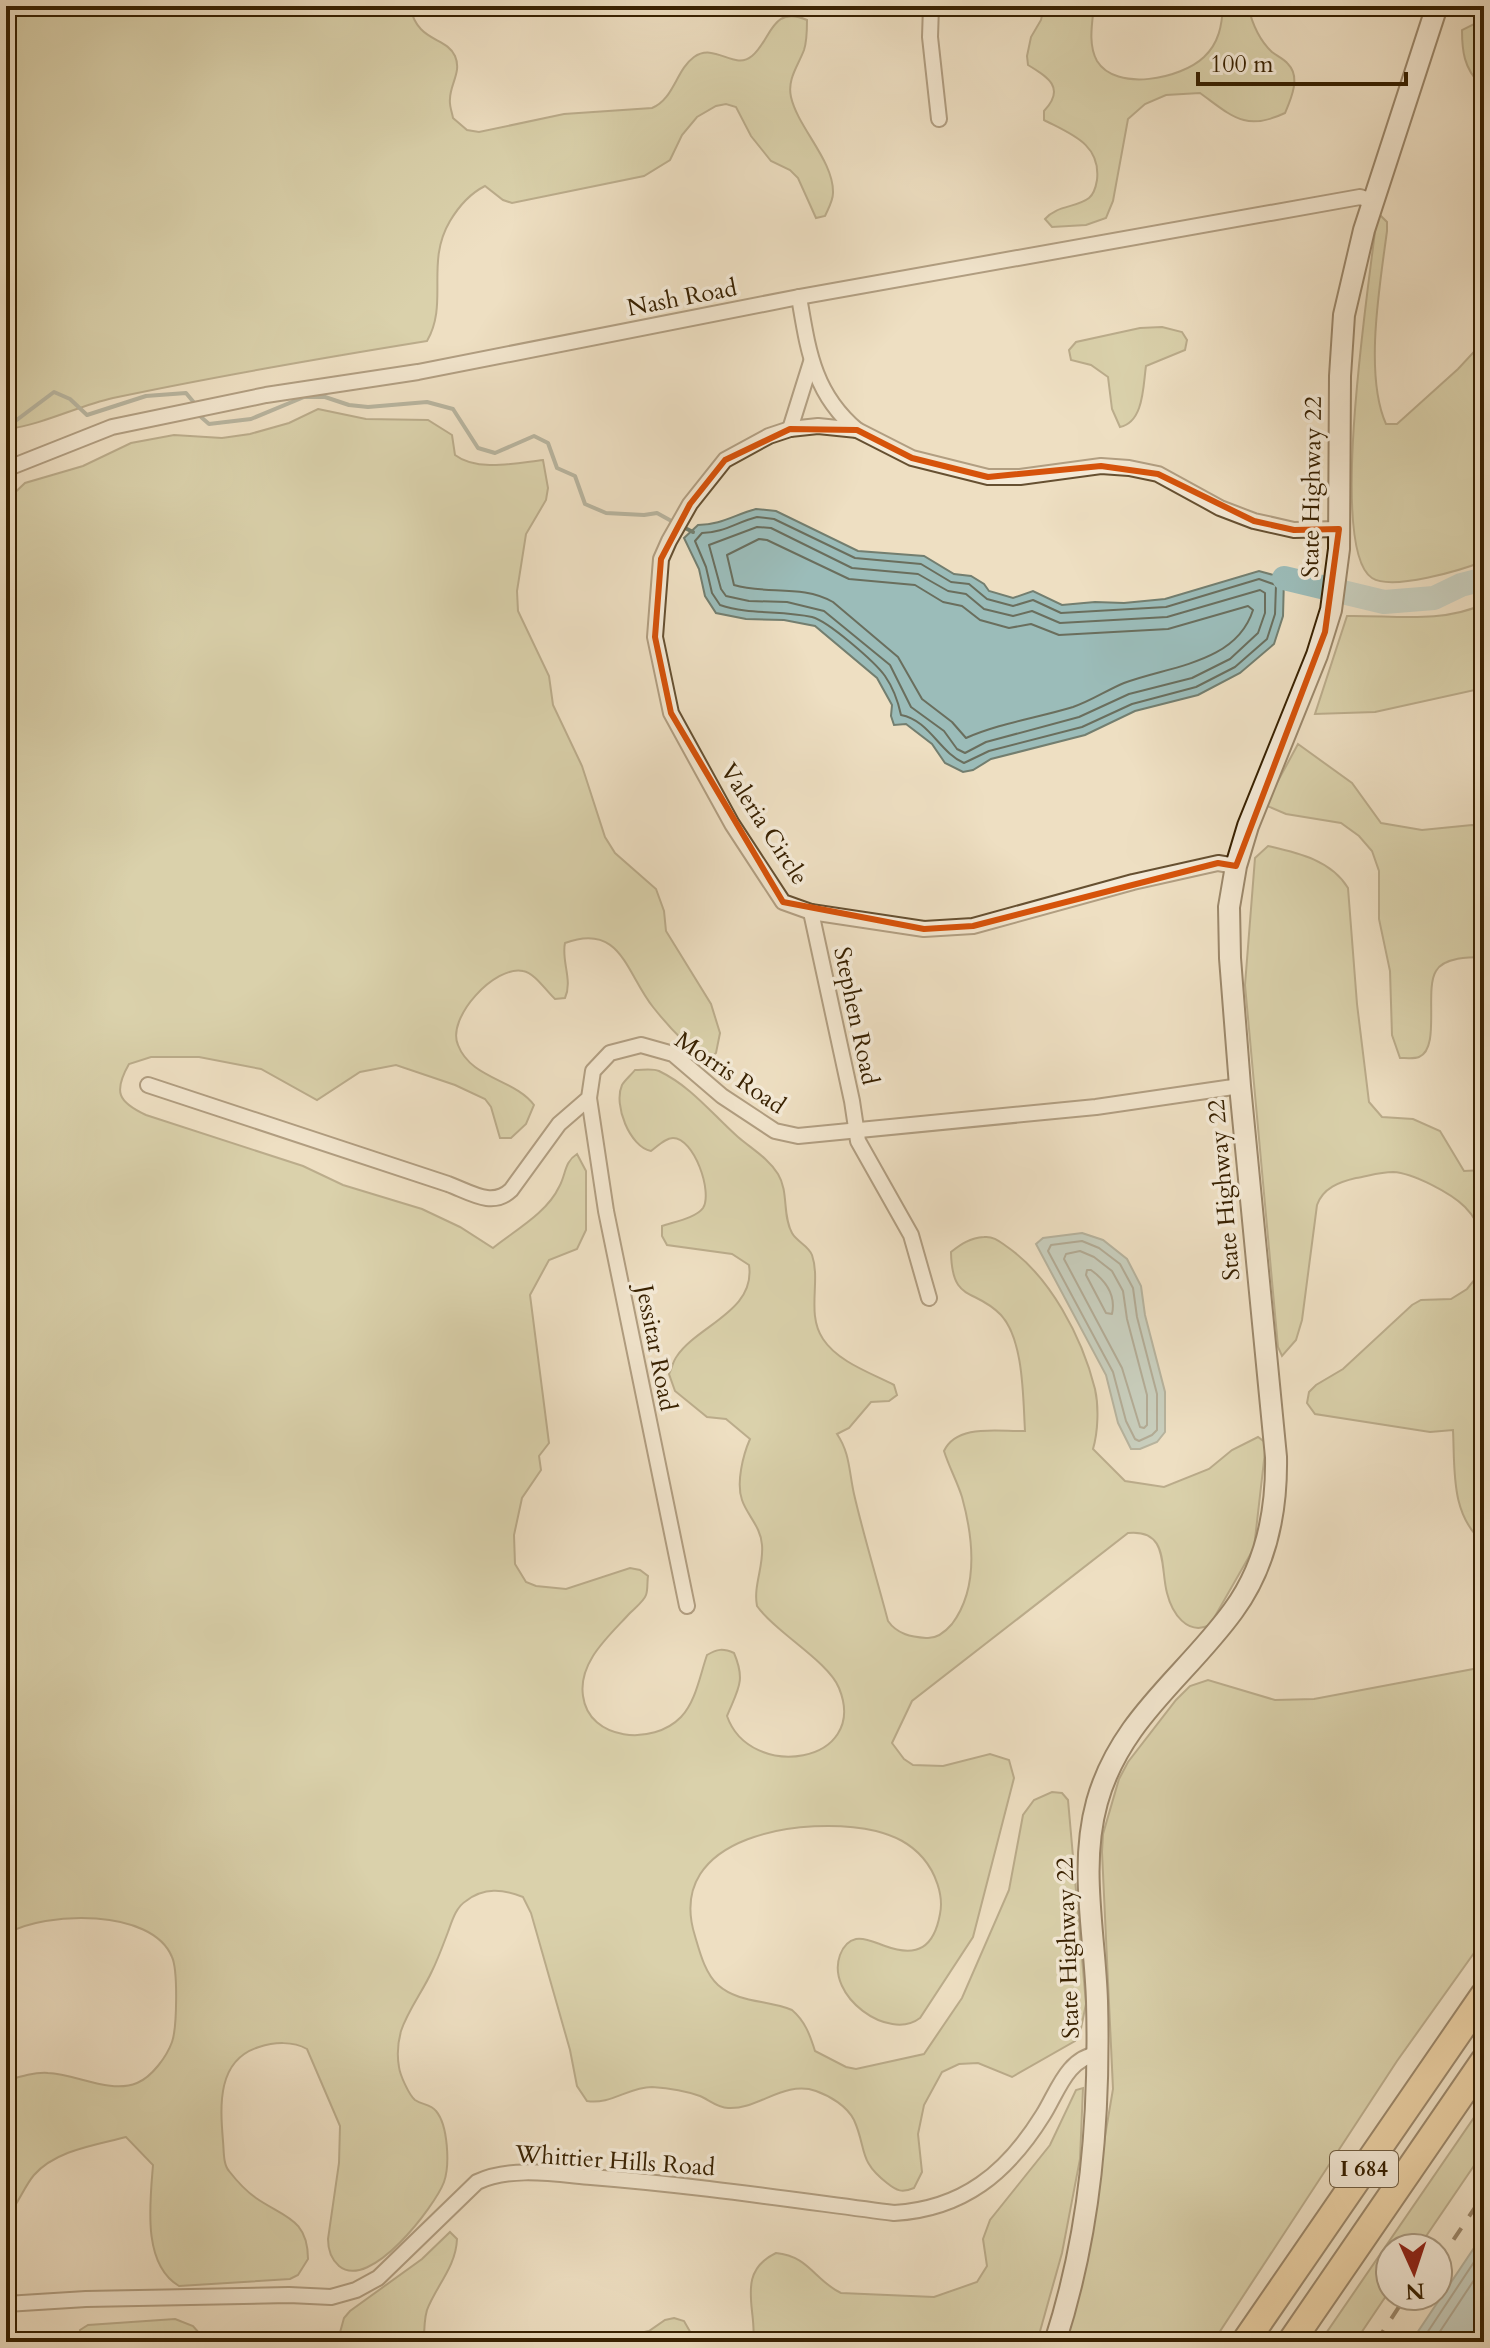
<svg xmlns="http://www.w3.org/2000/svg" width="1490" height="2348" viewBox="0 0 1490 2348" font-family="Cardo,serif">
	<rect width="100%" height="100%" fill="#eedfc2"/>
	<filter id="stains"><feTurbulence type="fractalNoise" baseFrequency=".0025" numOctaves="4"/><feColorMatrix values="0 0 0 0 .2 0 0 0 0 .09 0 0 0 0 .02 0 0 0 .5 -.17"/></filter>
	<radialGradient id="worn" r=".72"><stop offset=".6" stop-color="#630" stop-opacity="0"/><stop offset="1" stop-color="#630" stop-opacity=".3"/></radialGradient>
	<g fill="#c0c08e" stroke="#7c7048" stroke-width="2">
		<path d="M6 6H410C417 43 446 36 455 56 462 72 450 84 450 99 449 105 452 112 453 118L467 130 479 132 564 114 652 108C674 99 676 70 694 57 715 42 734 71 752 56 771 41 771 4 807 20 807 29 807 41 804 50 798 66 787 79 791 97 798 128 834 161 833 193 833 201 828 209 825 216L816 218 798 178 790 170 771 161 751 136 736 107 726 104 716 106 697 117 682 135 670 160 644 176 512 203 503 200 485 186C469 194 459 206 450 221 425 263 449 303 427 341 322 358 217 376 113 398 78 406 44 424 8 429Z"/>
		<path d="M1044 6H1094C1092 24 1088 45 1097 61 1116 92 1181 79 1204 57 1219 43 1222 25 1223 6H1248C1252 23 1259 40 1272 52 1277 56 1284 59 1288 64 1301 77 1291 99 1285 113 1245 132 1232 116 1200 93L1166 95 1145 104 1128 119 1113 201 1106 218 1086 225 1052 227 1045 219C1057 205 1076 208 1089 198 1094 194 1096 186 1097 180 1101 144 1071 134 1044 120V111C1066 88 1048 77 1028 65L1027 56 1031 37 1041 20Z"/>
		<path d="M1484 19V83L1480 84C1464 68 1462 51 1462 30Z"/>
		<path d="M1380 215 1387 222V231C1380 284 1364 375 1386 424H1397L1458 369 1484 341V561C1462 570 1392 591 1372 578 1327 549 1370 279 1376 223Z"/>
		<path d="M1162 327 1182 332 1187 340 1185 350 1146 366C1143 386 1144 422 1120 427L1112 409 1108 377 1091 365 1071 360 1069 350 1076 342 1140 328Z"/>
		<path d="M318 409 366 419 428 420 452 435 455 455C477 472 516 463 543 460L548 488 546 500 526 534 517 591 518 611 549 676 553 705 582 766 605 837 615 853 656 889 664 911 666 931 711 1004 720 1033 716 1053 706 1060C687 1046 668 1026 653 1007 626 973 621 922 565 943 561 961 573 980 565 998L555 999C546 991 535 973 523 971 495 965 446 1018 458 1045 471 1079 515 1079 534 1105L526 1124 511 1138H500L491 1107 485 1099 455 1085 396 1065 360 1072 317 1100 261 1069 199 1057H151L129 1064C113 1092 118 1102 146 1115L303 1166 343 1185 422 1209 460 1227 493 1248C514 1231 547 1213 559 1187 566 1175 564 1162 577 1154L586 1171V1230L577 1249 549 1260 530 1295 549 1443 539 1456 541 1470 522 1498 514 1535 515 1564 526 1582 536 1586 566 1589 630 1568 640 1570 648 1576C647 1582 648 1590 646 1595 644 1601 635 1608 630 1613 609 1636 578 1662 583 1696 589 1741 653 1746 681 1717 696 1701 700 1675 707 1655 717 1649 723 1648 734 1653 746 1681 738 1689 727 1716 750 1782 870 1764 839 1688 828 1661 775 1632 757 1606 753 1586 764 1566 762 1545 761 1527 747 1515 742 1500 736 1483 743 1455 750 1439L726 1419 707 1417 675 1391 669 1374C672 1368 673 1361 677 1356 698 1325 756 1311 749 1265L732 1254 667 1245 662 1236V1226C673 1222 696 1218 703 1208 713 1192 694 1138 673 1138 665 1138 658 1146 651 1151 630 1147 613 1105 622 1085 625 1080 631 1075 635 1070 643 1070 652 1068 659 1071 692 1087 712 1114 738 1137 752 1149 768 1158 778 1174 789 1192 782 1215 792 1233 797 1242 808 1245 812 1255 821 1281 806 1314 823 1339 838 1362 871 1373 894 1385L897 1395 889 1401 871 1402 849 1428 837 1434C850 1453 849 1472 854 1494 864 1537 877 1579 888 1621 897 1634 911 1637 926 1638 936 1639 946 1631 952 1624 979 1588 973 1537 962 1497 957 1481 949 1467 944 1451 957 1423 1000 1432 1025 1431 1023 1399 1024 1340 1001 1315 974 1287 952 1304 951 1252 961 1244 970 1238 984 1237 993 1236 999 1241 1006 1246 1050 1276 1082 1337 1095 1389 1099 1407 1098 1432 1093 1449L1125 1481 1164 1487 1209 1469 1232 1450 1258 1437 1266 1443 1254 1548 1210 1625C1187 1636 1172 1613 1167 1593 1160 1567 1169 1529 1128 1533L912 1701 892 1743 904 1759 913 1765 943 1766 990 1754 1009 1760 1014 1778 973 1937 920 2018C889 2042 825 1996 840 1955 843 1947 847 1941 856 1939 865 1937 876 1943 885 1946 918 1958 934 1947 940 1914 944 1895 935 1872 923 1858 910 1843 895 1836 876 1831 807 1815 663 1834 695 1936 700 1953 705 1973 718 1985 738 2003 768 2000 792 2010 805 2021 810 2035 815 2051L846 2067 856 2069 924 2054 962 1998 1009 1890 1023 1815 1034 1800 1052 1792 1062 1793 1068 1800 1086 2004 1080 2033 1075 2041 1012 2077 978 2063 959 2064 942 2072 924 2105 918 2134 922 2172 914 2188C902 2193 897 2191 887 2183 858 2161 867 2149 854 2120 847 2106 830 2096 816 2091 784 2080 758 2110 728 2108 718 2108 709 2100 700 2096 686 2091 666 2088 652 2087 629 2087 610 2105 587 2101L577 2086 570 2050 531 1913 523 1897C503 1889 484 1887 466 1901 456 1907 452 1921 448 1932 443 1945 438 1959 432 1971 423 1991 408 2010 401 2031 398 2042 397 2056 399 2067 400 2075 409 2095 415 2100 422 2105 431 2104 436 2111 448 2125 450 2165 444 2182 435 2206 370 2292 339 2266 331 2259 328 2250 328 2239L339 2163 340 2126 307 2049C293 2041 274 2042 259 2047 217 2060 220 2105 223 2141 224 2151 223 2164 229 2171 236 2180 246 2191 256 2198 283 2217 308 2218 308 2259L298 2275 290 2279 179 2286C142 2264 150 2203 153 2165L126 2137C96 2145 56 2150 34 2175 23 2188 18 2206 6 2217V2081C19 2077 34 2072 48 2073 76 2074 110 2094 137 2083 152 2077 167 2056 172 2042 177 2028 178 1970 172 1957 152 1908 45 1911 6 1934V501L25 483 83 466 131 443 174 435 222 438 250 434 289 423Z"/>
		<path d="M1484 604V688L1375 712 1315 714 1347 616C1393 615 1440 624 1484 604Z"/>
		<path d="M1298 744 1352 783 1381 823 1422 830 1472 825 1484 827V957C1470 957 1444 957 1436 971 1424 990 1441 1048 1419 1057 1415 1059 1405 1058 1400 1058L1392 1035 1390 971 1379 919V871L1372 851 1359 836 1341 823 1286 814 1265 805Z"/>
		<path d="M1268 846C1298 853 1331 860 1348 888L1357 1004 1369 1102 1382 1117 1413 1119 1440 1131 1464 1171 1484 1170V1239C1479 1227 1475 1217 1465 1207 1451 1193 1413 1173 1393 1172 1380 1172 1368 1176 1356 1178 1339 1182 1323 1188 1317 1205L1302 1320 1296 1340 1282 1356 1278 1347 1245 985 1255 858Z"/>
		<path d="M1484 1247V1543C1450 1515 1455 1469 1453 1430L1430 1432 1315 1414 1307 1403 1309 1392 1316 1385 1343 1369 1412 1305 1421 1300 1451 1299 1467 1289 1480 1273Z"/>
		<polygon points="1484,1667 1484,1939 1397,2061 1213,2342 1066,2342 1077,2302 1113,2089 1102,1852 1103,1834 1119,1779 1128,1762 1176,1700 1190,1686 1208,1680 1275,1700 1314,1699"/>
		<path d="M1083 2088 1080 2159 1062 2253 1037 2342H753C758 2312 734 2273 776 2253 809 2256 815 2281 841 2293L934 2297 977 2282 987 2266 983 2239 990 2220 1050 2145 1076 2090Z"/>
		<polygon points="1484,2103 1484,2151 1418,2248 1390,2248 1390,2290 1355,2342 1320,2342"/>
		<path d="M450 2232 457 2239C456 2267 436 2286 427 2310 424 2320 424 2332 424 2342H343L339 2336 344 2318 350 2311 422 2259Z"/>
		<polygon points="674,2318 684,2321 696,2342 597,2342 649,2331 665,2320"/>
		<polygon points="175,2319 193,2326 207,2342 81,2342 79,2339 80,2330 88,2325"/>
	</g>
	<g fill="#9bbcb9" stroke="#737e6f" stroke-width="2">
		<path d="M756 509 776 511 858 551 924 556 954 574 971 576 984 584 989 591 1013 598 1033 591 1062 605 1095 602 1124 603 1165 599 1259 571 1284 578 1283 616 1274 644 1240 673 1198 695 1135 711 1085 735 991 759 973 770 963 772 945 763 932 744 906 724 894 725 891 716 892 705 877 678 815 626 784 620 746 619 716 613 705 596 699 569 684 538 698 525C721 525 734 515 756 509Z"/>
		<polygon points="1082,1233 1103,1240 1127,1259 1141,1286 1145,1315 1165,1392 1165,1432 1157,1442 1140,1449 1131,1449 1118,1423 1106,1375 1036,1244 1043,1238"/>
		<polygon points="1484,2233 1484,2342 1411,2342"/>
	</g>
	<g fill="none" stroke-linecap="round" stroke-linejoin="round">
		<g stroke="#6a6e5d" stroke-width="2">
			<path d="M757 517 774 519 855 558 921 564 951 582 969 584 987 599 1013 606 1033 600 1061 613 1166 607 1259 579 1276 585 1275 614 1267 639 1235 667 1196 687 1132 704 1082 727 989 751 964 763C940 753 929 720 901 715 898 701 894 689 885 676 875 662 828 621 812 617 782 610 749 615 720 605L712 593 706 567 695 541 702 533C723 533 737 522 757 517Z"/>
			<polygon points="757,527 771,528 852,568 918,574 948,591 966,594 984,609 1013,616 1032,611 1060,623 1167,617 1260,590 1265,593 1265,613 1258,633 1230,659 1192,678 1129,694 1079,717 986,742 965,753 957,749 944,731 911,707 890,665 824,611 787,602 749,601 726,596 721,589 709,545"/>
			<path d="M759 539 767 540 849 579 915 585 943 602 962 606 980 620 1009 628 1031 624 1059 635 1168 629 1248 606 1253 610C1236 664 1168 666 1124 683 1107 690 1091 701 1073 707 1037 718 1000 723 966 738L952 722 922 699 898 657 833 602C802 584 766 595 734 585L727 555Z"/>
			<polygon points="1082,1241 1099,1248 1120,1264 1133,1288 1137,1317 1157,1394 1157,1430 1152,1435 1139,1441 1135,1439 1126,1421 1113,1372 1048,1251 1051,1245"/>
			<polygon points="1080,1251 1094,1257 1112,1271 1123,1291 1127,1319 1147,1395 1147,1425 1144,1428 1140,1427 1122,1368 1064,1259 1066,1254"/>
			<path d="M1087 1270H1091C1106 1281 1116 1296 1112 1314L1106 1313 1086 1275Z"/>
			<polyline points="1421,2342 1484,2247"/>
			<polyline points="1433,2342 1484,2265"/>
		</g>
		<g stroke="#737e6f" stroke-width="4">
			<polyline points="201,417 209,424 251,419 304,397 325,397 349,405 368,407 427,402 453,409 478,448 495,453 534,436 548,443 557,468 575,476 585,504 606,513 644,515 657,513 675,523"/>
			<polyline points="6,428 54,392 70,399 87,415 146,396 186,393 196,405"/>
			<polyline points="683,527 693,532"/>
		</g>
		<polyline stroke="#9bbcb9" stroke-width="24" points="1284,578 1384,602 1434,598 1461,585 1484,579"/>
		<g stroke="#665031" stroke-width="18">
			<g id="minor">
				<polyline points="931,6 930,37 939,119"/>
				<path d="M799 297C808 349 813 393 857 430"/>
				<polyline points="790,429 811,362"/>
				<polyline points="6,469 112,427 266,395 418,372 799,297 1360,197 1373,201"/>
				<polyline points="1236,866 1218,863 1133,882 973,926 924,929 811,912 783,902 732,824 671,713 655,637 661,559 669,541 690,504 725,460 769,436 790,429 818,426 857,430 912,458 988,477 1020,477 1101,466 1129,468 1158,474 1220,508 1254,521 1294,530 1339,529"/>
				<polyline points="811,912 852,1101 858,1141 911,1235 929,1298"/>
				<path d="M148 1085 448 1184C470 1192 492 1208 511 1190L559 1124 589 1098 593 1071 610 1053 641 1045 673 1054 722 1096 775 1131 798 1136 1096 1107 1240 1086"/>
				<polyline points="589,1098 606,1211 687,1606"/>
				<path d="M6 2304 86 2299 289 2295 331 2297 356 2290 378 2278 477 2182C511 2166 556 2174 591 2177 693 2185 793 2200 894 2213 963 2209 1007 2173 1043 2115 1058 2091 1067 2058 1098 2054"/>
			</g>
		</g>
		<g stroke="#382101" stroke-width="24">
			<path id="secondary" d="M1055 2342C1091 2231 1100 2117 1097 2001 1095 1935 1079 1867 1097 1802 1120 1719 1185 1677 1233 1611 1266 1566 1277 1512 1276 1457L1240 1086 1230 958 1229 907 1236 866 1248 826 1317 655 1331 610 1339 549 1340 376 1344 315 1364 230 1437 6"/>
		</g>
		<g stroke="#382101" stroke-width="30">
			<g id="motorway">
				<polyline points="1245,2342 1484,1995"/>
				<polyline points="1291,2342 1484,2061"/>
			</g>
		</g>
		<use href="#minor" stroke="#f4ead7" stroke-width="14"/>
		<use href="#secondary" stroke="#f4ead7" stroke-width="20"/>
		<use href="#motorway" stroke="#e7c081" stroke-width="26"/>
		<g stroke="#382101" stroke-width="4" stroke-dasharray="14 14" stroke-linecap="butt">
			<polyline points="1438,2263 1484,2194"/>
			<polyline points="1376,2342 1406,2296"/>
		</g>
	</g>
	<path d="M0 0H1490V2348H0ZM790 429 857 430 912 458 988 477 1101 466 1158 474 1254 521 1294 530 1339 529 1325 632 1236 866 1218 863 973 926 924 929 783 902 671 713 655 637 661 559 690 504 725 460Z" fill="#eedfc2" fill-opacity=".55" fill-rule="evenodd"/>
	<path fill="none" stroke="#d6530b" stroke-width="6" stroke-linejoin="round" d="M790 429 857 430 912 458 988 477 1101 466 1158 474 1254 521 1294 530 1339 529 1325 632 1236 866 1218 863 973 926 924 929 783 902 671 713 655 637 661 559 690 504 725 460Z"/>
	<g text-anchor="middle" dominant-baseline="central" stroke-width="7" stroke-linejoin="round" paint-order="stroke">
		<rect fill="#f4ead7" stroke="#705d41" stroke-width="2" x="1330" y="2151" width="68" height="36" rx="6"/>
		<g font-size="22" font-weight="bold" fill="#382101">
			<text x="1364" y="2169">I 684</text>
		</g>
		<g font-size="24" fill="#382101" stroke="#f4ead7">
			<text transform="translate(682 298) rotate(-11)">Nash Road</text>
			<text transform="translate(1312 487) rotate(-89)">State Highway 22</text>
			<text transform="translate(764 824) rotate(57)">Valeria Circle</text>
			<text transform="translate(856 1016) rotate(78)">Stephen Road</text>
			<text transform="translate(730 1073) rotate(34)">Morris Road</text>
			<text transform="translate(1224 1190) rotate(-95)">State Highway 22</text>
			<text transform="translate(656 1348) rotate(79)">Jessitar Road</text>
			<text transform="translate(1068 1948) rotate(-92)">State Highway 22</text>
			<text transform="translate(615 2161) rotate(4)">Whittier Hills Road</text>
		</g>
	</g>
	<rect width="1490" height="2348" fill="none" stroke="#eedfc2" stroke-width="32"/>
	<rect x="8" y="8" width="1474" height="2332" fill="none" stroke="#382101" stroke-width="4"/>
	<rect x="16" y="16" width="1458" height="2316" fill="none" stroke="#382101" stroke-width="2"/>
	<g transform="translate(1414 2272) rotate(177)"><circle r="38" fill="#f4ead7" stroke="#a99a81" stroke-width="2"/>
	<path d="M0-6L14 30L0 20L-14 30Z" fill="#8f2418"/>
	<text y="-12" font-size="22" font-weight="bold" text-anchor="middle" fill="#382101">N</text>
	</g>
	<path d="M1198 72v12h208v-12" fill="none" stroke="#382101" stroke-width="4"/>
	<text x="1210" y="72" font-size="24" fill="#382101" stroke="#f4ead7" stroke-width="6" paint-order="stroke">100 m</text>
	<rect width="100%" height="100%" filter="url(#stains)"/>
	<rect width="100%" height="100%" fill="url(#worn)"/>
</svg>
